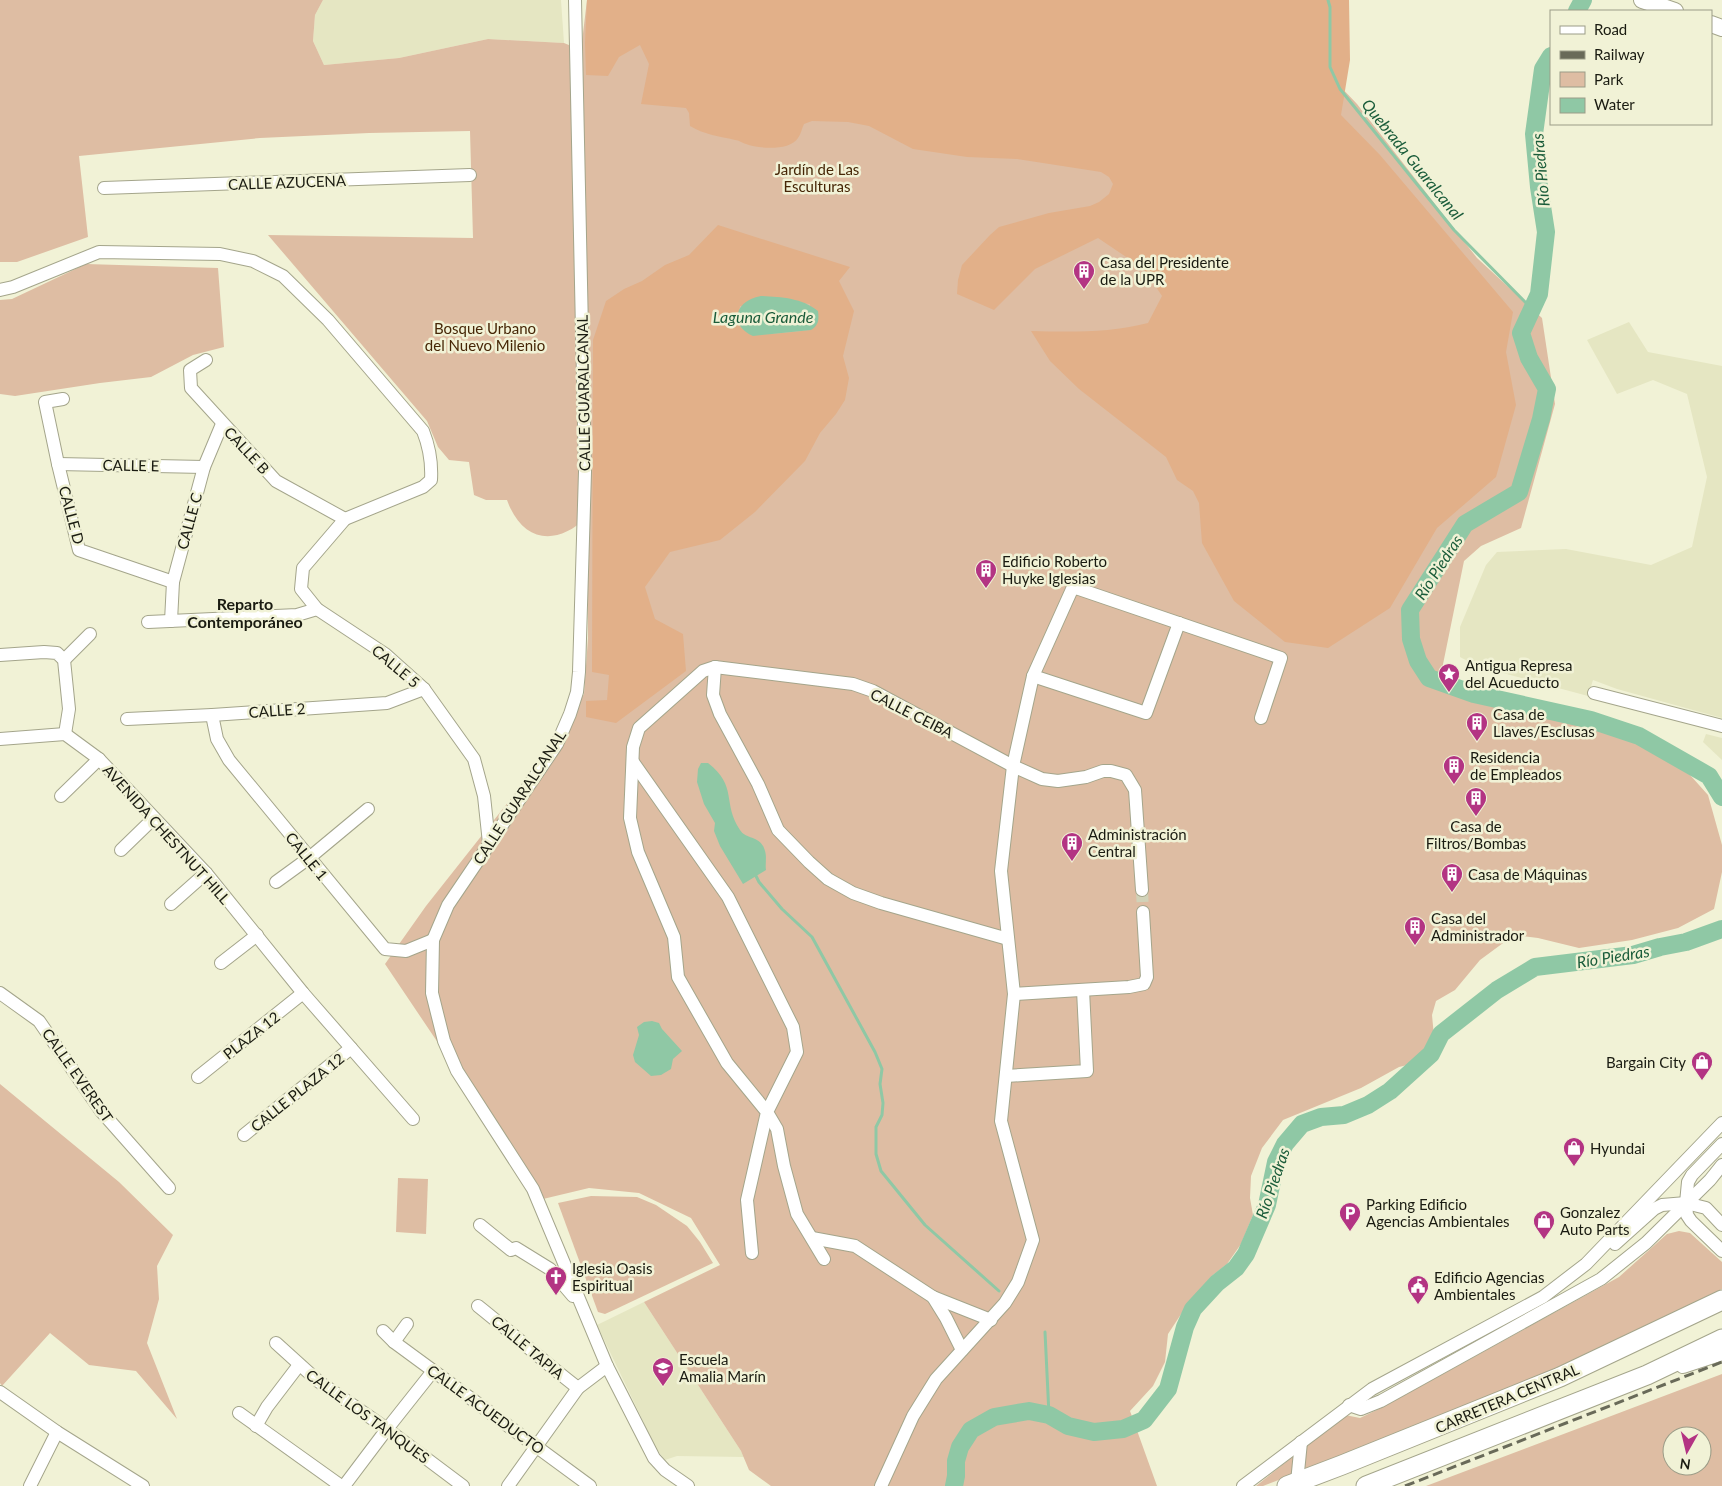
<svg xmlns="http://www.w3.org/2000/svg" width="1722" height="1486" viewBox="0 0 1722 1486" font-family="Lato,sans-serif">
	<rect width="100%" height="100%" fill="#f1f2d6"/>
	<g fill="#e5e6c2">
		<polygon points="323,0 561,0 564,43 488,39 399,58 324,65 313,41 315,15"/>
		<polygon points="1629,322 1648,352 1722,366 1722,718 1617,689 1593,680 1588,696 1477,666 1460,657 1460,627 1486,565 1497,552 1566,549 1651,565 1692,547 1707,477 1687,394 1653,380 1617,394 1587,340"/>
		<polygon points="1706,734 1722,738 1722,760 1703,742"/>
		<polygon points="644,1302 741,1451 744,1457 677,1456 665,1460 656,1448 597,1325"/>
	</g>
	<g fill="#debda3" fill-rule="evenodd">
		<path d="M0 0H323L315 15 313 41 324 65 399 58 488 39 564 43 581 50 587 0H1258L1357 104 1477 258 1542 318 1555 404 1521 528 1481 546 1464 561 1440 679 1451 685 1594 718 1664 746 1708 795 1722 845V872L1714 909 1678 928 1632 940 1579 948 1538 938 1514 935 1480 960 1455 990 1436 1001 1432 1015 1436 1058 1399 1067 1361 1088 1283 1120 1262 1148 1251 1176 1250 1198 1253 1215 1241 1244 1227 1264 1213 1275 1189 1302 1168 1334 1165 1362 1153 1386 1130 1411 1157 1486H771L749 1470 741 1451 644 1302 720 1265 691 1218 639 1193 589 1188 543 1199 385 964 426 906 558 739 584 694 588 638 587 517C556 547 522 542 507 500H486L474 495 469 462 449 460 438 447 427 421 268 235 473 238 470 131 369 133 260 138 79 156 88 237 17 262H0Z"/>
		<polygon points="86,264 218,268 224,347 193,355 151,377 100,383 15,396 0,394 0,300 12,299"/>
		<polygon points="0,1084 119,1182 173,1235 157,1266 159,1299 147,1343 177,1419 136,1371 89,1365 50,1333 2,1386 0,1383"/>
		<polygon points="398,1178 428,1179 426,1234 396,1232"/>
		<polygon points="591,1196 637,1197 656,1205 687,1226 700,1242 713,1263 616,1309 605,1314 598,1312 558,1203"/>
		<path d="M1679 1231 1690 1233 1722 1262V1289C1662 1318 1603 1349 1541 1376 1450 1416 1356 1451 1263 1486H1256L1345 1415 1360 1418 1381 1408 1619 1277 1667 1234Z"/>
		<path d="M1722 1374V1486H1426ZM1672 1436H1702V1466H1672Z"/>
	</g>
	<g fill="#e2b089" fill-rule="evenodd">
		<path d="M587 0H1349L1350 60 1341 115 1380 155 1513 312 1506 352 1516 405 1496 477 1437 528 1390 608 1328 648 1285 642 1234 601 1202 543 1199 503 1193 491 1177 480 1166 457 1079 389 1050 361 1031 331C1070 332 1110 333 1148 323L1162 296 1144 269 1098 238 1035 269 994 310 957 294 958 280 962 265 990 235 999 227 1049 213 1090 206 1099 202 1109 194 1113 184 1109 177 1101 172 1017 159 967 157 913 149 869 126 848 122 812 121 804 124C802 128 801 134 798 138 790 151 759 149 746 144 742 143 739 140 735 140 719 136 705 135 690 126L689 113 686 108 641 104 649 64 640 45 619 57 608 76 586 75 585 43Z"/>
		<path d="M718 225 850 267 839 281 854 311 843 356 849 378 845 400 836 414 820 433 805 461 755 512 720 540 670 552 645 587 655 619 683 634 686 671 616 723 586 717V701L607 700 609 675 592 672 593 340 606 301 624 289 642 281 665 265 689 255ZM801 303 810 304 811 330C797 331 748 340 740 326 737 320 739 313 740 306Z"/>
	</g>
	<g fill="#8fc8a5">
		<path d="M761 296C781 297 802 298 818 311 819 319 819 325 811 330L753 336C728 325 735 300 761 296Z"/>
		<path d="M701 763H708C738 786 722 803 740 830 746 840 761 835 765 851 767 857 765 864 766 870L743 884 720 846 714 831 715 823 704 804 697 782 698 769Z"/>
		<polygon points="652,1021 659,1023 662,1029 682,1051 673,1059 671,1069 661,1075 651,1076 635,1062 633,1055 639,1035 637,1027 644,1022"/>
	</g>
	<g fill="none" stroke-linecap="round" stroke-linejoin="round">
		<g stroke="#8fc8a5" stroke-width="3">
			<polyline points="1328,0 1330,7 1330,67 1340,89 1454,230 1532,309"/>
			<polyline points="756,876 759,882 782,909 812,937 875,1052 882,1069 880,1084 883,1103 882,1115 876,1127 876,1154 881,1171 925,1225 999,1291"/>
			<polyline points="1045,1332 1049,1415"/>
		</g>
		<g stroke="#8fc8a5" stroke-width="18">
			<polyline points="1577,11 1583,0"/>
			<polyline points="1551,56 1543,69 1534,134 1539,187 1546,232 1539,294 1521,333 1529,358 1547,389 1541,419 1519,492 1465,524 1410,610 1411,639 1418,661 1429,678 1474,694 1591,720 1639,736 1709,776 1722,797"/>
			<polyline points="954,1486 956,1476 956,1461 960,1447 971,1430 994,1417 1029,1411 1049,1415 1068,1426 1094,1432 1123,1429 1144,1420 1168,1389 1185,1327 1193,1309 1217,1283 1236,1268 1246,1254 1267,1205 1276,1162 1285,1144 1302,1124 1321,1117 1344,1115 1368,1105 1390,1091 1431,1054 1441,1034 1497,990 1535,967 1633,955 1660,947 1686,942 1722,929"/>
		</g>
		<polyline stroke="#d1d2b8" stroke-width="12" stroke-dasharray="12 6" stroke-linecap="butt" points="1142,890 1143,912"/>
		<g stroke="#a4a58b" stroke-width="14">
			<g id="minor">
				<polyline points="575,0 585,472 579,672 577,692 570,714 557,744 448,905 433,940 432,993 444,1041 457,1071 533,1189 607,1366 654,1458 665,1470 688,1486"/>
				<polyline points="104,188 470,175"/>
				<path d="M0 290 13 287 99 252 220 254 253 261 283 276 328 320 423 431C429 446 432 463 431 480L423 487 345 519 303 568 301 589 317 609 385 654 424 689 474 759 484 796 489 843"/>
				<polyline points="206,360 190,370 191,388 276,481 345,519"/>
				<polyline points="63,399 45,402 58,464 79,550 173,582"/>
				<polyline points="58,464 204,467"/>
				<polyline points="171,621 173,582 204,467 222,424"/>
				<polyline points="148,622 297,615 317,609"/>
				<polyline points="0,655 44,652 57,653 64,660 69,709 65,734"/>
				<polyline points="64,660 90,634"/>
				<polyline points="715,667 713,695 720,714 758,784 778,830 809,862 828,879 853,893 881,903 1008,939"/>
				<polyline points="1033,676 1146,713 1179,623"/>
				<polyline points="1594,693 1722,726"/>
				<polyline points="212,715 217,739 229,760 385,949 406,951 433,940"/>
				<polyline points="127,719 212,715 387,703 424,689"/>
				<polyline points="0,739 65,734 99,759 206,873 303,993 413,1119"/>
				<polyline points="633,762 728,897 793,1027 797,1052 767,1112 777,1129 784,1166 797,1214 824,1259"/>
				<polyline points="61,796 99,759"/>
				<polyline points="121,850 154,818"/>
				<polyline points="276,882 309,858 368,809"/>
				<polyline points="171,904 206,873"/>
				<polyline points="221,963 257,935"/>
				<polyline points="0,993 39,1021 101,1111 169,1188"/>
				<polyline points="1014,994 1129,987 1144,984 1147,977 1143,912"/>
				<polyline points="1006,1076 1087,1071 1083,990"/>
				<polyline points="198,1077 303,993"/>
				<polyline points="244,1135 351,1048"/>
				<polyline points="1722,1144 1692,1175 1688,1182 1686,1203 1687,1215 1691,1221 1722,1251"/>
				<polyline points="480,1225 511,1250 516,1248 550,1269 573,1296"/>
				<polyline points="812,1238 855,1246 933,1297 946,1318 962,1350"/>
				<polyline points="1615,1244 1654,1209 1662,1205 1686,1203 1706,1208 1722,1225"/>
				<polyline points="752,1253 747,1200 767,1112 727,1063 678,977 674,937 638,852 630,818 633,747 639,728 703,671 715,667 853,684 873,691 1013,766 1042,779 1058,781 1086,777 1103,771 1111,771 1126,775 1135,790 1142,890"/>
				<polyline points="933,1297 991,1320"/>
				<path d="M478 1306C512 1333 544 1362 578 1388"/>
				<polyline points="383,1331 394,1342 590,1486"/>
				<polyline points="394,1342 407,1324"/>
				<polyline points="276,1343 318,1381 387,1429 463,1486"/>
				<polyline points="0,1392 57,1432 143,1486"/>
				<polyline points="1349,1405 1361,1409 1381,1401 1601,1279 1646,1243 1710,1180 1722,1165"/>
				<polyline points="239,1413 341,1486"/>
				<polyline points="256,1426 267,1407 299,1365"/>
				<polyline points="1297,1482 1301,1442"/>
				<polyline points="30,1486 57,1432"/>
				<polyline points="344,1486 387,1429 433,1371"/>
				<polyline points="508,1486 578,1388 607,1366"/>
				<polyline points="881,1486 913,1416 936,1379 1005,1303 1018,1282 1033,1240 1001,1121 1014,994 1001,871 1013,766 1033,676 1073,587 1281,658 1261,718"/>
				<polyline points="1243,1486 1372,1389 1543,1297 1586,1264 1722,1123"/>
			</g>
		</g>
		<g stroke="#a4a58b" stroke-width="18">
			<g id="major">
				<polyline points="1642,0 1675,11"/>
				<polyline points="1711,24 1722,28"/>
				<polyline points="1683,1365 1722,1352"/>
			</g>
		</g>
		<g stroke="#a4a58b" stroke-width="21">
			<g id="highway">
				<polyline points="1287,1486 1342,1465 1560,1377 1722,1300"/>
				<polyline points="1366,1486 1647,1375 1722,1339"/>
			</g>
		</g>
		<use href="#minor" stroke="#fff" stroke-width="12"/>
		<use href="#major" stroke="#fff" stroke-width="16"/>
		<use href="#highway" stroke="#fff" stroke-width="19"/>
		<polyline stroke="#696a59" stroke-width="3" stroke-dasharray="10 5" stroke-linecap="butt" points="1405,1486 1722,1362"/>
	</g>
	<defs>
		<g id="building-pin" transform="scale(1.125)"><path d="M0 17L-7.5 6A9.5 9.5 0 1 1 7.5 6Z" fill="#b33483" stroke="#f1f2d6"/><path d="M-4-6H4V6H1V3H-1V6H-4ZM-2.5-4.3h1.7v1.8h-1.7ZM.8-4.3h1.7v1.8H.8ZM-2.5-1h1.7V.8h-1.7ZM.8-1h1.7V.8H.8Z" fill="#fff"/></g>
		<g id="sight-pin" transform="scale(1.125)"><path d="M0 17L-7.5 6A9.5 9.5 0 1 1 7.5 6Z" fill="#b33483" stroke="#f1f2d6"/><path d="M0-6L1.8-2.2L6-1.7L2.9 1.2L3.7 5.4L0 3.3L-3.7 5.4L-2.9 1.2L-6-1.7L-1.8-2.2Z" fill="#fff"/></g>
		<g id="shop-pin" transform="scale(1.125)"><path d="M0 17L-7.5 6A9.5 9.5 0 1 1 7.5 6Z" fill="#b33483" stroke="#f1f2d6"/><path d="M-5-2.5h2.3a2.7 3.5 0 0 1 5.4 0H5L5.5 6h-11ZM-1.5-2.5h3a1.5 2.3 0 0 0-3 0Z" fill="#fff"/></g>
		<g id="parking-pin" transform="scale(1.125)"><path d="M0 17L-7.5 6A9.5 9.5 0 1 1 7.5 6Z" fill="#b33483" stroke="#f1f2d6"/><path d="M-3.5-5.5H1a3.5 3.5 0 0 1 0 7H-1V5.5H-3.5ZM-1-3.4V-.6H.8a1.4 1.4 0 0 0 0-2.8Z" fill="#fff"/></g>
		<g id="church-pin" transform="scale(1.125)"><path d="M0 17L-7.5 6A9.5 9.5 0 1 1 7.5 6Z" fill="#b33483" stroke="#f1f2d6"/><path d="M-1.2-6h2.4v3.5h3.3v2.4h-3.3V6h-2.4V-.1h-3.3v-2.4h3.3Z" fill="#fff"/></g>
		<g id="civic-pin" transform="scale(1.125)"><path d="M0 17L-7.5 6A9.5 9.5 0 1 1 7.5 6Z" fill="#b33483" stroke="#f1f2d6"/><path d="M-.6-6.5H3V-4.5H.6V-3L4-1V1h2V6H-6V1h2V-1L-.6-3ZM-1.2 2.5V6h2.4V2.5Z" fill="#fff"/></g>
		<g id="school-pin" transform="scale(1.125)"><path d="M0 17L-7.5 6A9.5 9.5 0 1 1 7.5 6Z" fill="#b33483" stroke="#f1f2d6"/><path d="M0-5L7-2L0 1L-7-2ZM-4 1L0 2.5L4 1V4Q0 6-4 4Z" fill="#fff"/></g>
	</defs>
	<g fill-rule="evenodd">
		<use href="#building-pin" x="1084" y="271"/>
		<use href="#building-pin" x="986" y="570"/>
		<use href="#sight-pin" x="1449" y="674"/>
		<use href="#building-pin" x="1477" y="723"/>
		<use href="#building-pin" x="1454" y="766"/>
		<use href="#building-pin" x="1476" y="798"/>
		<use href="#building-pin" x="1072" y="843"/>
		<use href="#building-pin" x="1452" y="874"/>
		<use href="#building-pin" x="1415" y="927"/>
		<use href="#shop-pin" x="1702" y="1062"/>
		<use href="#shop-pin" x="1574" y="1148"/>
		<use href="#parking-pin" x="1350" y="1213"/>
		<use href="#shop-pin" x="1544" y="1221"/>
		<use href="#church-pin" x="556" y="1277"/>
		<use href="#civic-pin" x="1418" y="1286"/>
		<use href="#school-pin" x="663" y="1368"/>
	</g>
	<g text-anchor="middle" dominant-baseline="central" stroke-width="5" stroke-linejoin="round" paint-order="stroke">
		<g font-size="15" fill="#462606" stroke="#f1f2d6">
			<text x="817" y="169">Jardín de Las<tspan x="817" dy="17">Esculturas</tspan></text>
			<text x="485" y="328">Bosque Urbano<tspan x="485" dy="17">del Nuevo Milenio</tspan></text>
		</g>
		<g font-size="15" fill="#1a1b11" stroke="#f1f2d6">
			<text transform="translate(287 182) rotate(-2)">CALLE AZUCENA</text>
			<text transform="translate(583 393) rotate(-91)">CALLE GUARALCANAL</text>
			<text transform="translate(247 450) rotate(47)">CALLE B</text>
			<text transform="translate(131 465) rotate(1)">CALLE E</text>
			<text transform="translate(72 515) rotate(75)">CALLE D</text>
			<text transform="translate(189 521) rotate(-75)">CALLE C</text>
			<text transform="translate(396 666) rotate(40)">CALLE 5</text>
			<text transform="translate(277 710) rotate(-4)">CALLE 2</text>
			<text transform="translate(912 713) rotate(27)">CALLE CEIBA</text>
			<text transform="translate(519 797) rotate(-57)">CALLE GUARALCANAL</text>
			<text transform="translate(167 834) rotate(48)">AVENIDA CHESTNUT HILL</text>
			<text transform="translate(307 856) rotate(51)">CALLE 1</text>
			<text transform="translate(251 1035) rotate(-38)">PLAZA 12</text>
			<text transform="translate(78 1075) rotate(55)">CALLE EVEREST</text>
			<text transform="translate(297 1092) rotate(-39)">CALLE PLAZA 12</text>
			<text transform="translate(528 1347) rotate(40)">CALLE TAPIA</text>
			<text transform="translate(1507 1398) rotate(-23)">CARRETERA CENTRAL</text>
			<text transform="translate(486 1409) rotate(36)">CALLE ACUEDUCTO</text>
			<text transform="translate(368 1416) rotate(36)">CALLE LOS TANQUES</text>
		</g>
		<g font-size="15" fill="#1a1b11" stroke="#f1f2d6" text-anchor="start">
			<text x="1100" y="262">Casa del Presidente<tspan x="1100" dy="17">de la UPR</tspan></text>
			<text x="1002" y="561">Edificio Roberto<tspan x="1002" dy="17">Huyke Iglesias</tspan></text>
			<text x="1465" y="665">Antigua Represa<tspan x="1465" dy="17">del Acueducto</tspan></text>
			<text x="1493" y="714">Casa de<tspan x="1493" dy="17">Llaves/Esclusas</tspan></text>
			<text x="1470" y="757">Residencia<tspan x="1470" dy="17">de Empleados</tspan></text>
			<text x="1476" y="826" text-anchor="middle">Casa de<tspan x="1476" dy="17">Filtros/Bombas</tspan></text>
			<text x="1088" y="834">Administración<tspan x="1088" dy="17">Central</tspan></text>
			<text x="1468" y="874">Casa de Máquinas</text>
			<text x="1431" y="918">Casa del<tspan x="1431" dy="17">Administrador</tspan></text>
			<text x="1686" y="1062" text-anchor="end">Bargain City</text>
			<text x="1590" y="1148">Hyundai</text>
			<text x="1366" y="1204">Parking Edificio<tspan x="1366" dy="17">Agencias Ambientales</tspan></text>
			<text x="1560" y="1212">Gonzalez<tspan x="1560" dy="17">Auto Parts</tspan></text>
			<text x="572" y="1268">Iglesia Oasis<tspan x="572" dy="17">Espiritual</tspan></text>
			<text x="1434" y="1277">Edificio Agencias<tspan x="1434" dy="17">Ambientales</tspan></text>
			<text x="679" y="1359">Escuela<tspan x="679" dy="17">Amalia Marín</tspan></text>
		</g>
		<g font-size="16" font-style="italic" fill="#1a5c3a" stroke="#f1f2d6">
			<text transform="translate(1413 159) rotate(51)">Quebrada Guaralcanal</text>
			<text transform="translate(1540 170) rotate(-95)">Río Piedras</text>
			<text x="763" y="316">Laguna Grande</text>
			<text transform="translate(1438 567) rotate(-57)">Río Piedras</text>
			<text transform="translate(1613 956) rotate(-9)">Río Piedras</text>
			<text transform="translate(1272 1183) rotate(-71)">Río Piedras</text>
		</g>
		<g font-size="16" font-weight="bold" fill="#1a1b11" stroke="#f1f2d6">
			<text x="245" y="603">Reparto<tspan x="245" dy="18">Contemporáneo</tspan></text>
		</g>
	</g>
	<rect x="1550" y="10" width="162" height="115" fill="#f1f2d6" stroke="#9b9c87"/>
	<rect x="1560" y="26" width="25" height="8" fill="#ffffff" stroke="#9b9c87"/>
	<text x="1594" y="35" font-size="15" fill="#1a1b11">Road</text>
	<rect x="1560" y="51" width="25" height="8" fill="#696a59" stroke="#9b9c87"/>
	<text x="1594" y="60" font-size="15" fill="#1a1b11">Railway</text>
	<rect x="1560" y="72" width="25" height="15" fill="#debda3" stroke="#9b9c87"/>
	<text x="1594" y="85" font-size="15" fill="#1a1b11">Park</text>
	<rect x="1560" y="98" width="25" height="15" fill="#8fc8a5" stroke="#9b9c87"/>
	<text x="1594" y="110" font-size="15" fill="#1a1b11">Water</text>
	<g transform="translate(1687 1451) rotate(188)"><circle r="24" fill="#f1f2d6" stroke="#9b9c87"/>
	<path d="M0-4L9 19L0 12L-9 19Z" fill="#b33483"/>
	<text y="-8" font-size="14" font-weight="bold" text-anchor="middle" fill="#1a1b11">N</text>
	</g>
</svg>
